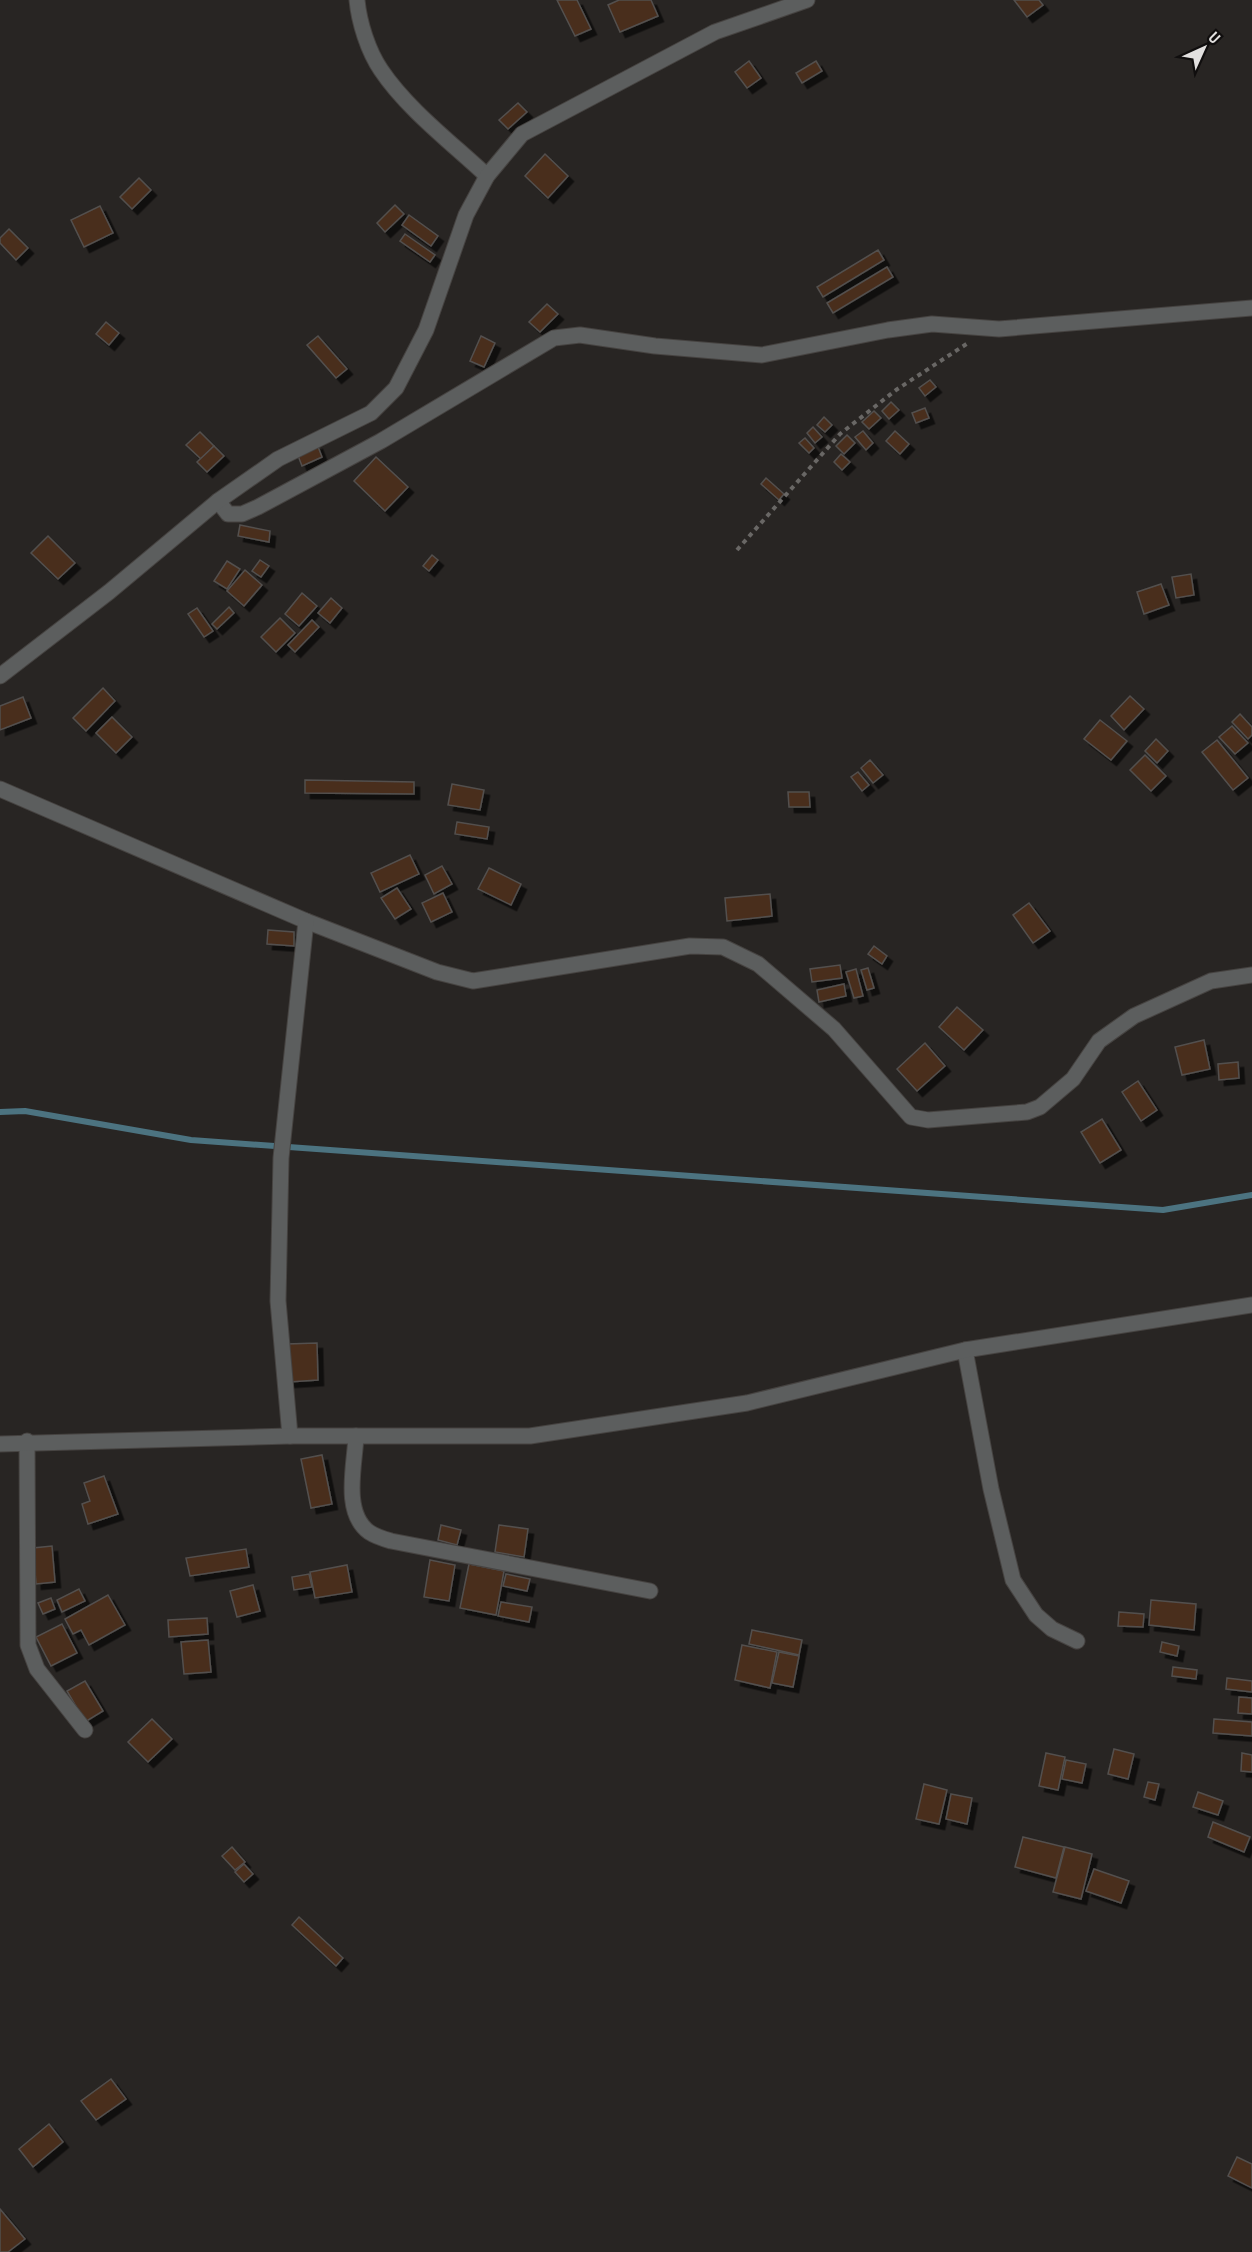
<svg xmlns="http://www.w3.org/2000/svg" width="1252" height="2252" viewBox="0 0 1252 2252" font-family="'PT Sans Narrow',sans-serif">
	<defs>
		<filter id="shadow"><feDropShadow dx="5.5" dy="5.5" stdDeviation="0" flood-color="#0009"/></filter>
	</defs>
	<rect width="100%" height="100%" fill="#282523"/>
	<g fill="none" stroke-linecap="round" stroke-linejoin="round">
		<polyline stroke="#4c7380" stroke-width="6" points="0,1112 25,1111 191,1140 1163,1210 1252,1195"/>
	</g>
	<g fill="#492d1d" stroke="#53504e" stroke-width="1.5" filter="url(#shadow)">
		<polygon points="557,0 577,0 591,29 575,36"/>
		<polygon points="619,0 651,0 658,16 620,32 608,5"/>
		<polygon points="1014,0 1039,0 1043,5 1027,17"/>
		<polygon points="749,61 761,78 747,88 735,72"/>
		<polygon points="816,61 822,71 802,83 796,73"/>
		<polygon points="518,103 527,112 508,129 499,120"/>
		<polygon points="545,154 568,176 548,198 525,176"/>
		<polygon points="139,178 151,190 132,209 120,197"/>
		<polygon points="395,205 404,214 385,232 377,223"/>
		<polygon points="100,206 113,233 84,247 71,220"/>
		<polygon points="409,215 438,236 431,246 402,225"/>
		<polygon points="9,229 28,248 16,260 0,243 0,238"/>
		<polygon points="405,234 435,255 430,262 400,241"/>
		<polygon points="878,250 884,260 823,297 817,287"/>
		<polygon points="887,267 893,277 833,313 827,303"/>
		<polygon points="547,304 558,314 540,332 529,322"/>
		<polygon points="106,322 119,333 109,345 96,334"/>
		<polygon points="318,336 347,369 336,378 307,345"/>
		<polygon points="481,336 495,343 484,367 470,361"/>
		<polygon points="930,380 936,387 925,396 919,388"/>
		<polygon points="891,402 899,410 889,419 882,411"/>
		<polygon points="925,408 929,418 916,423 912,413"/>
		<polygon points="874,411 881,418 869,429 862,422"/>
		<polygon points="824,417 832,425 825,432 817,425"/>
		<polygon points="813,427 822,437 815,443 807,433"/>
		<polygon points="863,431 873,443 866,450 855,437"/>
		<polygon points="895,431 909,444 900,454 886,441"/>
		<polygon points="200,432 214,446 201,459 186,445"/>
		<polygon points="847,435 855,443 844,454 836,446"/>
		<polygon points="805,438 814,448 809,453 799,443"/>
		<polygon points="317,444 322,457 302,466 297,453"/>
		<polygon points="214,446 224,456 207,472 197,462"/>
		<polygon points="841,454 850,462 842,470 834,462"/>
		<polygon points="376,457 408,487 385,511 354,481"/>
		<polygon points="766,478 784,494 779,500 761,484"/>
		<polygon points="240,525 270,531 269,542 238,536"/>
		<polygon points="48,536 75,563 58,579 31,553"/>
		<polygon points="432,555 438,560 429,571 423,566"/>
		<polygon points="260,560 269,566 261,577 252,571"/>
		<polygon points="227,561 240,569 227,589 214,581"/>
		<polygon points="245,570 262,585 244,606 227,591"/>
		<polygon points="1191,574 1194,595 1176,598 1172,577"/>
		<polygon points="1161,584 1169,605 1144,614 1137,592"/>
		<polygon points="302,593 317,606 299,626 285,614"/>
		<polygon points="331,598 342,608 330,623 318,613"/>
		<polygon points="229,607 234,613 217,629 212,624"/>
		<polygon points="197,608 213,631 204,637 188,614"/>
		<polygon points="280,618 295,633 276,652 261,637"/>
		<polygon points="312,620 319,627 295,652 288,645"/>
		<polygon points="103,688 115,701 86,731 73,718"/>
		<polygon points="1130,696 1144,709 1124,730 1111,716"/>
		<polygon points="23,697 31,718 0,730 0,706"/>
		<polygon points="1240,714 1252,727 1252,735 1248,739 1232,722"/>
		<polygon points="112,717 132,737 116,753 96,733"/>
		<polygon points="1100,720 1127,741 1111,760 1084,739"/>
		<polygon points="1232,726 1248,743 1235,754 1219,737"/>
		<polygon points="1156,739 1168,751 1157,763 1145,751"/>
		<polygon points="1217,740 1248,778 1233,790 1202,752"/>
		<polygon points="1145,755 1166,776 1151,791 1130,770"/>
		<polygon points="870,760 883,775 873,783 861,768"/>
		<polygon points="858,772 869,785 862,791 851,777"/>
		<polygon points="305,780 414,782 414,794 305,793"/>
		<polygon points="452,784 484,790 480,810 448,805"/>
		<polygon points="788,792 809,792 810,807 789,807"/>
		<polygon points="457,822 489,827 487,839 455,834"/>
		<polygon points="410,855 419,874 380,892 371,873"/>
		<polygon points="442,866 452,884 434,894 425,875"/>
		<polygon points="489,868 521,884 511,905 478,889"/>
		<polygon points="397,888 411,909 395,919 381,898"/>
		<polygon points="443,893 452,912 431,922 422,903"/>
		<polygon points="770,894 772,916 727,921 725,898"/>
		<polygon points="1029,903 1050,931 1033,943 1013,915"/>
		<polygon points="268,930 294,932 294,946 267,944"/>
		<polygon points="874,946 887,956 882,964 868,954"/>
		<polygon points="840,965 842,978 812,982 810,969"/>
		<polygon points="868,968 874,988 867,990 861,970"/>
		<polygon points="856,969 863,996 854,998 846,972"/>
		<polygon points="844,984 846,996 819,1002 817,990"/>
		<polygon points="957,1007 983,1030 964,1050 939,1027"/>
		<polygon points="1204,1040 1210,1069 1182,1075 1175,1047"/>
		<polygon points="925,1043 945,1066 917,1091 897,1069"/>
		<polygon points="1238,1062 1239,1078 1219,1080 1218,1064"/>
		<polygon points="1138,1081 1157,1110 1141,1121 1122,1092"/>
		<polygon points="1102,1119 1121,1150 1100,1163 1081,1132"/>
		<polygon points="317,1343 318,1380 289,1382 287,1344"/>
		<polygon points="322,1455 332,1504 311,1508 301,1459"/>
		<polygon points="104,1476 118,1514 88,1524 82,1504 90,1501 84,1483"/>
		<polygon points="441,1525 461,1530 457,1545 438,1540"/>
		<polygon points="499,1525 528,1529 524,1557 495,1552"/>
		<polygon points="52,1546 55,1582 36,1584 33,1548"/>
		<polygon points="246,1549 249,1567 190,1576 186,1558"/>
		<polygon points="430,1560 455,1565 449,1601 424,1597"/>
		<polygon points="469,1564 504,1571 496,1615 460,1608"/>
		<polygon points="347,1565 352,1592 315,1598 310,1572"/>
		<polygon points="309,1574 312,1587 294,1590 292,1577"/>
		<polygon points="506,1574 530,1579 527,1591 503,1586"/>
		<polygon points="253,1585 260,1611 237,1617 230,1591"/>
		<polygon points="79,1589 85,1601 62,1612 57,1600"/>
		<polygon points="108,1595 125,1625 89,1645 81,1630 73,1634 65,1619"/>
		<polygon points="51,1598 55,1609 43,1614 38,1603"/>
		<polygon points="1151,1600 1196,1604 1194,1630 1149,1625"/>
		<polygon points="501,1602 532,1607 529,1622 498,1616"/>
		<polygon points="1119,1612 1144,1614 1143,1627 1118,1626"/>
		<polygon points="207,1618 208,1634 169,1637 168,1620"/>
		<polygon points="62,1624 77,1653 51,1666 36,1637"/>
		<polygon points="752,1630 802,1640 799,1655 749,1644"/>
		<polygon points="208,1640 211,1672 184,1674 181,1642"/>
		<polygon points="1162,1642 1179,1646 1177,1656 1160,1652"/>
		<polygon points="742,1645 777,1652 770,1688 735,1680"/>
		<polygon points="779,1652 799,1656 793,1687 772,1683"/>
		<polygon points="1173,1667 1197,1670 1196,1679 1172,1676"/>
		<polygon points="1227,1678 1252,1681 1252,1692 1226,1689"/>
		<polygon points="85,1681 103,1711 85,1722 67,1691"/>
		<polygon points="1239,1697 1252,1698 1252,1714 1238,1713"/>
		<polygon points="152,1719 172,1739 148,1762 128,1742"/>
		<polygon points="1214,1719 1252,1722 1252,1736 1213,1733"/>
		<polygon points="1114,1749 1134,1754 1128,1779 1108,1774"/>
		<polygon points="1046,1753 1065,1757 1058,1790 1039,1786"/>
		<polygon points="1242,1753 1252,1755 1252,1772 1241,1771"/>
		<polygon points="1066,1760 1086,1764 1082,1783 1062,1779"/>
		<polygon points="1148,1782 1159,1784 1155,1800 1144,1797"/>
		<polygon points="924,1784 947,1790 939,1824 916,1819"/>
		<polygon points="1198,1792 1223,1801 1218,1815 1193,1807"/>
		<polygon points="951,1794 972,1798 967,1824 946,1819"/>
		<polygon points="1213,1822 1250,1837 1244,1852 1208,1837"/>
		<polygon points="1023,1837 1064,1847 1056,1878 1015,1867"/>
		<polygon points="232,1847 245,1862 235,1870 222,1856"/>
		<polygon points="1065,1847 1092,1854 1081,1899 1053,1892"/>
		<polygon points="244,1864 253,1874 244,1882 235,1872"/>
		<polygon points="1094,1869 1129,1881 1121,1903 1086,1891"/>
		<polygon points="299,1917 343,1958 336,1966 292,1925"/>
		<polygon points="111,2079 126,2099 96,2120 81,2101"/>
		<polygon points="49,2124 63,2142 33,2167 19,2149"/>
		<polygon points="1237,2157 1252,2164 1252,2188 1228,2176"/>
		<polygon points="0,2209 25,2239 8,2252 0,2252"/>
	</g>
	<g fill="none" stroke-linecap="round" stroke-linejoin="round">
		<g stroke="#464341" stroke-width="17">
			<g id="minor">
				<path d="M357 0C359 22 368 51 381 70 407 109 453 144 487 176"/>
				<polyline points="218,501 228,514 242,514 258,507 381,441 554,338 580,335 655,346 762,355 888,330 932,324 999,329 1252,308"/>
				<polyline points="0,676 109,592 218,501 278,459 371,413 396,388 426,330 466,215 487,176 522,134 715,32 807,0"/>
				<polyline points="0,789 306,921 437,972 473,981 690,946 723,947 758,964 834,1029 911,1117 928,1120 1027,1112 1040,1107 1073,1079 1099,1041 1134,1016 1211,981 1252,975"/>
				<polyline points="965,1350 991,1489 1013,1580 1036,1615 1052,1629 1077,1641"/>
				<polyline points="290,1436 278,1301 281,1158 306,921"/>
				<path d="M356 1436C355 1464 342 1512 369 1532 375 1536 384 1539 391 1541L650 1591"/>
				<polyline points="27,1441 28,1645 37,1669 85,1730"/>
				<polyline points="0,1444 290,1436 530,1436 747,1403 965,1350 1252,1305"/>
			</g>
		</g>
		<polyline stroke="#696765" stroke-width="4" stroke-dasharray="4.5 4.5" stroke-linecap="butt" points="737,550 840,434 896,390 968,343"/>
		<use href="#minor" stroke="#5c5e5e" stroke-width="15"/>
	</g>
	<g transform="translate(1204 48) rotate(45)" stroke="#100e0e" stroke-width="4.5" paint-order="stroke">
	<path d="M0-4.5L10 22L0 15L-10 22Z" fill="#e2e0df"/>
	<text y="-9" font-size="16" font-weight="bold" text-anchor="middle" fill="#e2e0df">U</text>
	</g>
</svg>
